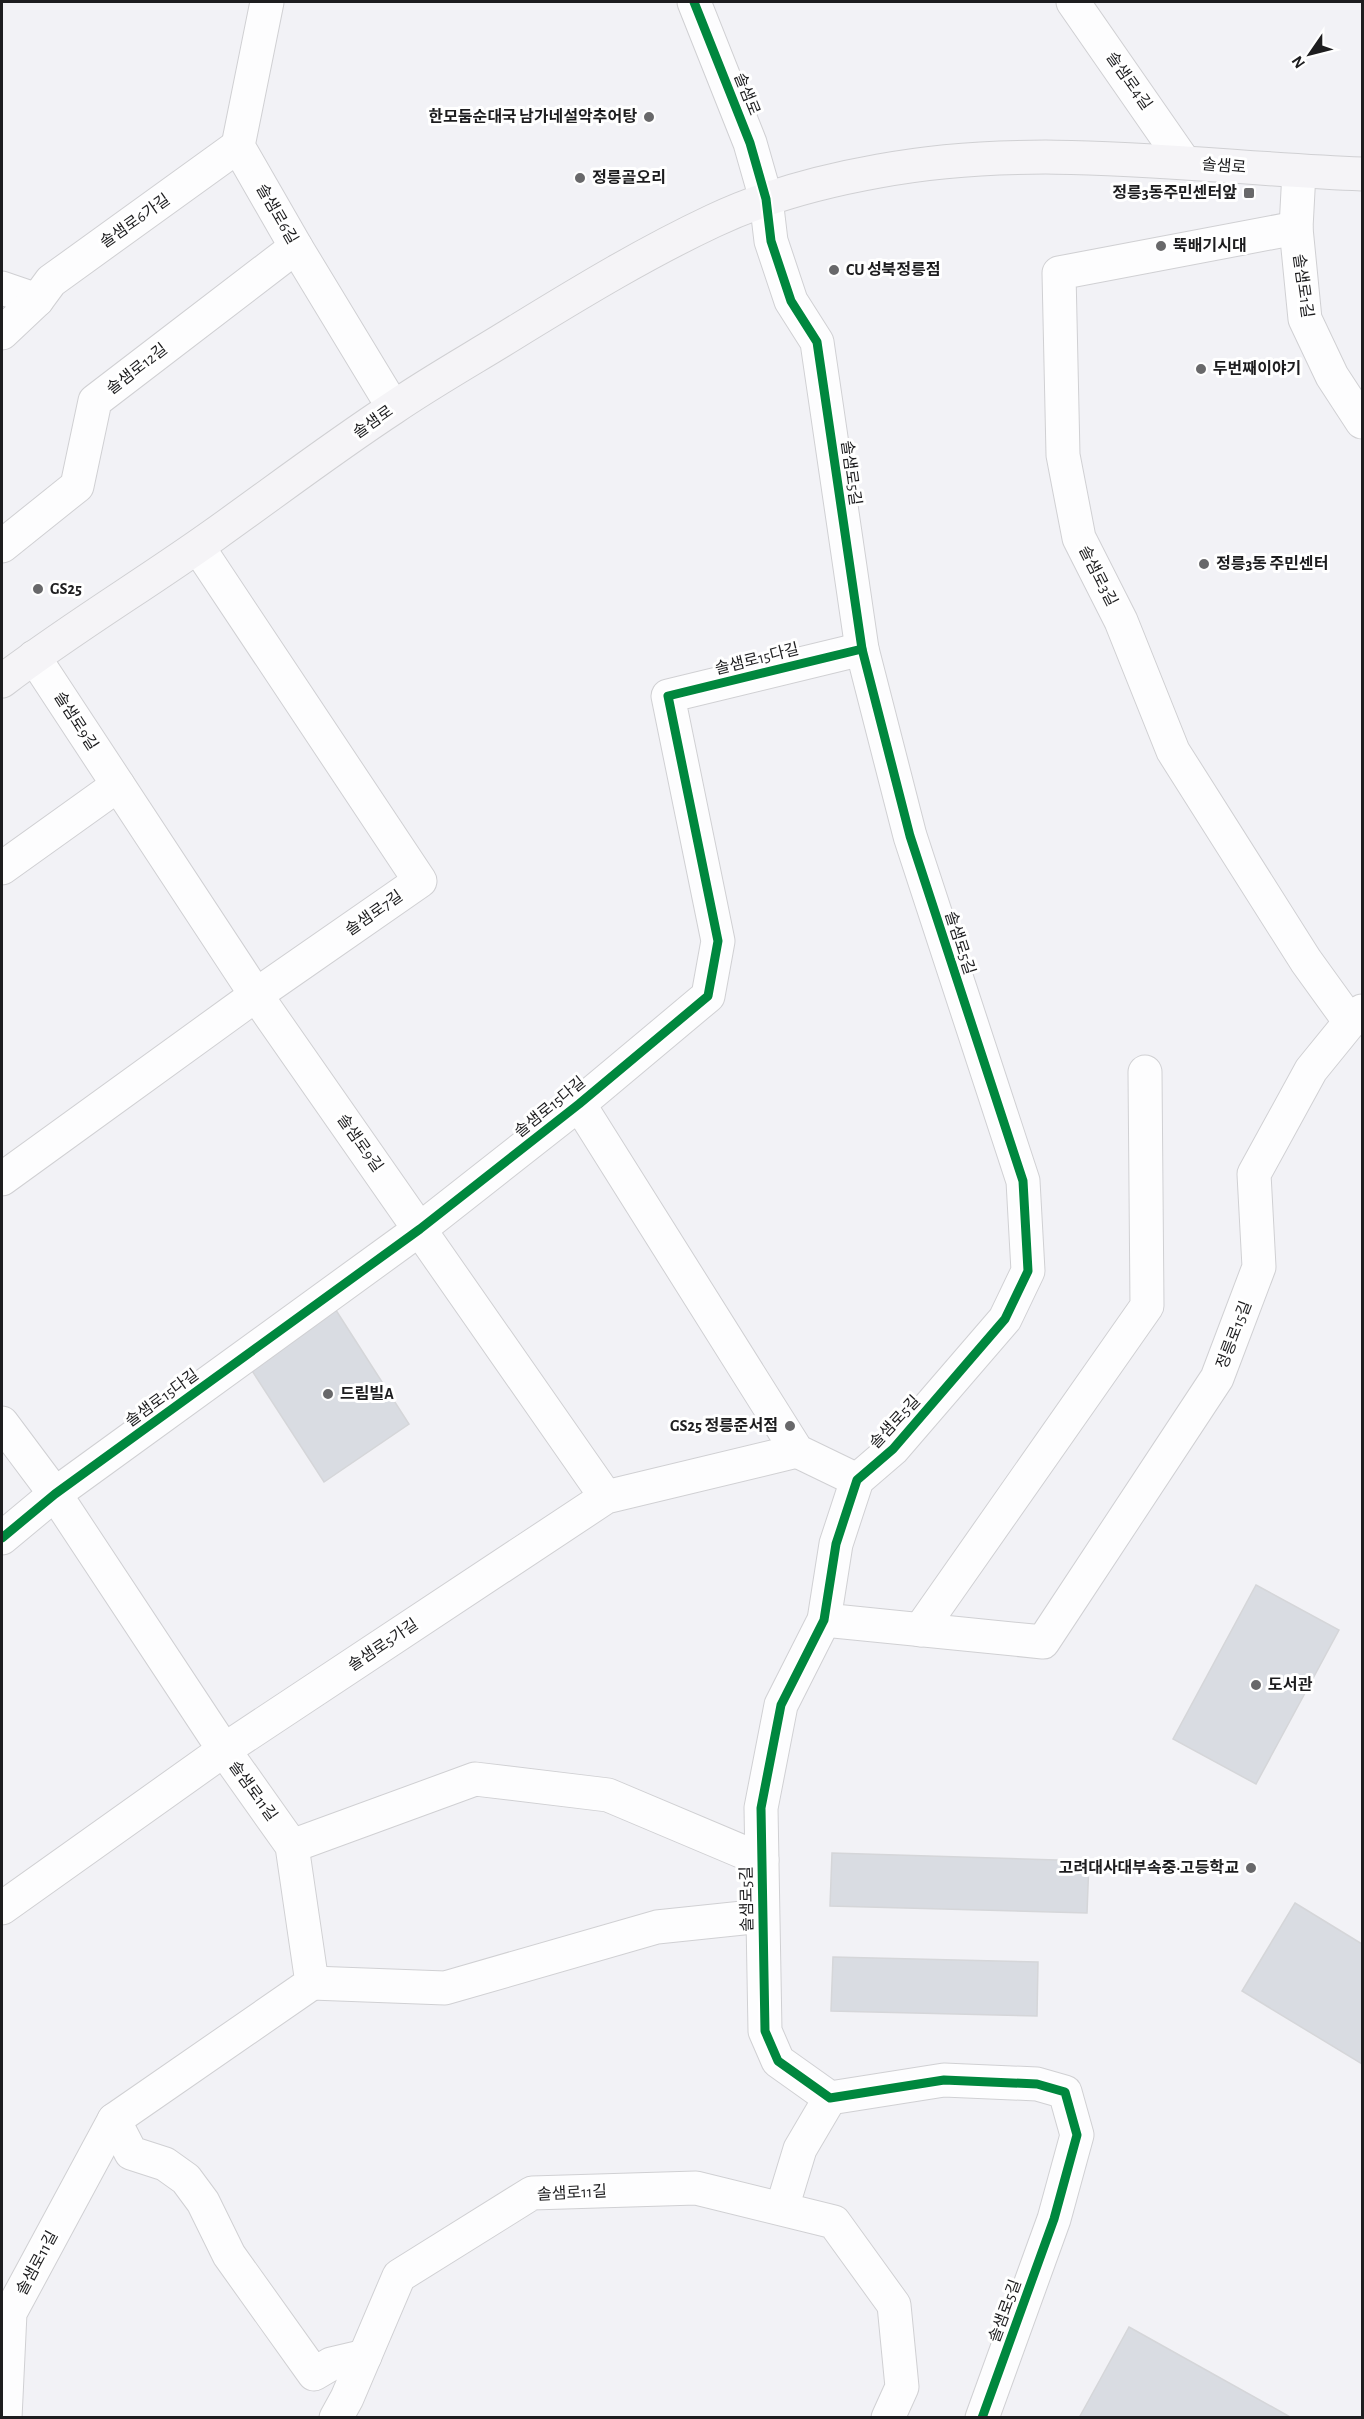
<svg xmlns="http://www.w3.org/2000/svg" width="1364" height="2419" viewBox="0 0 1364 2419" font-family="'Alegreya Sans','Noto Sans KR',sans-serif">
	<rect width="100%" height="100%" fill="#f2f2f6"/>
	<g fill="#d9dce2" stroke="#d5d6d9" stroke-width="1.5">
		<polygon points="332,1304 409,1424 324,1482 247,1363"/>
		<polygon points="1256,1585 1339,1630 1256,1784 1173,1739"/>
		<polygon points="832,1853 1089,1861 1087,1913 830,1906"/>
		<polygon points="1295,1903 1362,1944 1362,2064 1242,1991"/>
		<polygon points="833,1957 1038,1962 1037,2016 831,2011"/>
		<polygon points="1129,2327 1292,2418 1079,2418"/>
	</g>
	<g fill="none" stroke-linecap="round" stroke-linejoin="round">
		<g stroke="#d0d0d3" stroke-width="35">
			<g id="street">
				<polyline points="267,2 238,146 296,247 393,407"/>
				<polyline points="694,2 750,143 766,199 771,241 791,301 817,342 862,649 910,836 1023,1181 1028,1271 1005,1319 893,1449 857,1480 836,1544 824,1620 781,1705 761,1808 765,2031 778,2061 830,2098 944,2080 1037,2084 1065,2092 1077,2135 1054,2219 982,2418"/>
				<polyline points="1073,2 1184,162"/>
				<polyline points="1299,172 1296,228 1305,319 1332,376 1362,422"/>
				<polyline points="1296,228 1059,273 1063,455 1079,538 1121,621 1173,751 1306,961 1350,1022"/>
				<polyline points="2,288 37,300"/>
				<polyline points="2,333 37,300 51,281 238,146"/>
				<polyline points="2,546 77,486 95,401 296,247"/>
				<polyline points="34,657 256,995 606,1497"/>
				<polyline points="2,868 118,785"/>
				<polyline points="579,1104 797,1451 857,1480"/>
				<polyline points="2,1179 256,995 420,881 198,547"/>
				<polyline points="2,1423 55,1494 224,1750 292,1846 312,1983 114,2120 10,2313 5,2418"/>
				<polyline points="2,1538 55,1494 420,1229 579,1104 708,996 718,941 668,696 862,649"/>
				<polyline points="824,1620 1043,1642 1217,1378 1259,1267 1254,1174 1311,1070 1350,1022 1362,1011"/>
				<polyline points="920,1630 1147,1306 1145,1072"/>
				<polyline points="292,1846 475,1779 608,1795 762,1860"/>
				<polyline points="2,1908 224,1750 606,1497 797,1451"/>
				<polyline points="312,1983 445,1988 657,1927 762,1916"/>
				<polyline points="114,2120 131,2153 165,2164 186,2179 203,2202 229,2255 314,2374 331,2364 365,2356"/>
				<polyline points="782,2208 800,2149 830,2098"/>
				<polyline points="336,2418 347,2398 399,2276 532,2193 696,2188 834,2222 894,2305 902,2387 888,2418"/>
			</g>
		</g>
		<g stroke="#d0d0d3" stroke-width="35">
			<path id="secondary" d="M2 681C70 629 144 585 214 535 273 493 332 448 393 408 434 380 479 355 522 328 584 290 647 252 713 221 765 196 823 181 879 171 1039 141 1202 168 1362 174"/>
		</g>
		<use href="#street" stroke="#fdfdfe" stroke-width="33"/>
		<use href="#secondary" stroke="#f5f4f7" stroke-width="33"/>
		<g stroke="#fff" stroke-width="13">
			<g id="cycleway">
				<polyline points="694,2 750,143 766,199 771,241 791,301 817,342 862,649 910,836 1023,1181 1028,1271 1005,1319 893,1449 857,1480 836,1544 824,1620 781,1705 761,1808 765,2031 778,2061 830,2098 944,2080 1037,2084 1065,2092 1077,2135 1054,2219 982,2418"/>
				<polyline points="2,1538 55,1494 420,1229 579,1104 708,996 718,941 668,696 862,649"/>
			</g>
		</g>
		<use href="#cycleway" stroke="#00873e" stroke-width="9"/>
	</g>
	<g fill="#68686a" stroke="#fff" stroke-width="2">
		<circle cx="649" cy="117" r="6"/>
		<circle cx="580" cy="178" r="6"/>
		<rect x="1243" y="187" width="12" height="12" rx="3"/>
		<circle cx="1161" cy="246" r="6"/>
		<circle cx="834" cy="270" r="6"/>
		<circle cx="1201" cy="369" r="6"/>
		<circle cx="1204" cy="564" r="6"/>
		<circle cx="38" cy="589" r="6"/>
		<circle cx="328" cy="1394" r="6"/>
		<circle cx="790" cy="1426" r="6"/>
		<circle cx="1256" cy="1685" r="6"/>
		<circle cx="1251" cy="1868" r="6"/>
	</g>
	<g text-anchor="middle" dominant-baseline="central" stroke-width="6" stroke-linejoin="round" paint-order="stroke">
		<g font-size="16" fill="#1d1d1f" stroke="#fff">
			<text transform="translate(1129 81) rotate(55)">솔샘로4길</text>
			<text transform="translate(747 94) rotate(68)">솔샘로</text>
			<text transform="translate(1224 166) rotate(5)">솔샘로</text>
			<text transform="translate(277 214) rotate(60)">솔샘로6길</text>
			<text transform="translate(135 221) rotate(-35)">솔샘로6가길</text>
			<text transform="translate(1303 286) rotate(82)">솔샘로1길</text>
			<text transform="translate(137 369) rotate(-38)">솔샘로12길</text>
			<text transform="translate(373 422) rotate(-35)">솔샘로</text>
			<text transform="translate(851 473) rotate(82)">솔샘로5길</text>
			<text transform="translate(1098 576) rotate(63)">솔샘로3길</text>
			<text transform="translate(757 659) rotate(-14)">솔샘로15다길</text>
			<text transform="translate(76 721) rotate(57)">솔샘로9길</text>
			<text transform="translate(374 913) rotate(-35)">솔샘로7길</text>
			<text transform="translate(960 943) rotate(72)">솔샘로5길</text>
			<text transform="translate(550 1107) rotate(-39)">솔샘로15다길</text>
			<text transform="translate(360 1143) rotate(55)">솔샘로9길</text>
			<text transform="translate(1234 1335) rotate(-69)">정릉로15길</text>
			<text transform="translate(162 1398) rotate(-36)">솔샘로15다길</text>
			<text transform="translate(895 1422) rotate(-47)">솔샘로5길</text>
			<text transform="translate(383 1645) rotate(-34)">솔샘로5가길</text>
			<text transform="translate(253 1791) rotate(54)">솔샘로11길</text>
			<text transform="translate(747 1899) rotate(-91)">솔샘로5길</text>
			<text transform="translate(572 2193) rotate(-3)">솔샘로11길</text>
			<text transform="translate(37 2263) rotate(-62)">솔샘로11길</text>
			<text transform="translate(1005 2311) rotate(-70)">솔샘로5길</text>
		</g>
		<g font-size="16" font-weight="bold" fill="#1d1d1f" stroke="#fff" text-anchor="start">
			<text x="637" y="117" text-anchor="end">한모둠순대국 남가네설악추어탕</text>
			<text x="592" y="178">정릉골오리</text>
			<text x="1237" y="193" text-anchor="end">정릉3동주민센터앞</text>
			<text x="1173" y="246">뚝배기시대</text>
			<text x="846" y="270">CU 성북정릉점</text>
			<text x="1213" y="369">두번째이야기</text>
			<text x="1216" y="564">정릉3동 주민센터</text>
			<text x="50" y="589">GS25</text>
			<text x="340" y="1394">드림빌A</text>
			<text x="778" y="1426" text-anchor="end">GS25 정릉준서점</text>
			<text x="1268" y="1685">도서관</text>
			<text x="1239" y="1868" text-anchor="end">고려대사대부속중·고등학교</text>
		</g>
	</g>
	<rect width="1364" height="2419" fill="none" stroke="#1d1d1f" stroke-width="6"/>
	<g transform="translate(1310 54) rotate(235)" stroke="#ffffff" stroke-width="4.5" paint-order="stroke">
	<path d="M0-4.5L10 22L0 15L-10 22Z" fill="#1d1d1f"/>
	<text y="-9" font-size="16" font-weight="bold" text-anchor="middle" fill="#1d1d1f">N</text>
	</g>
</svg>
